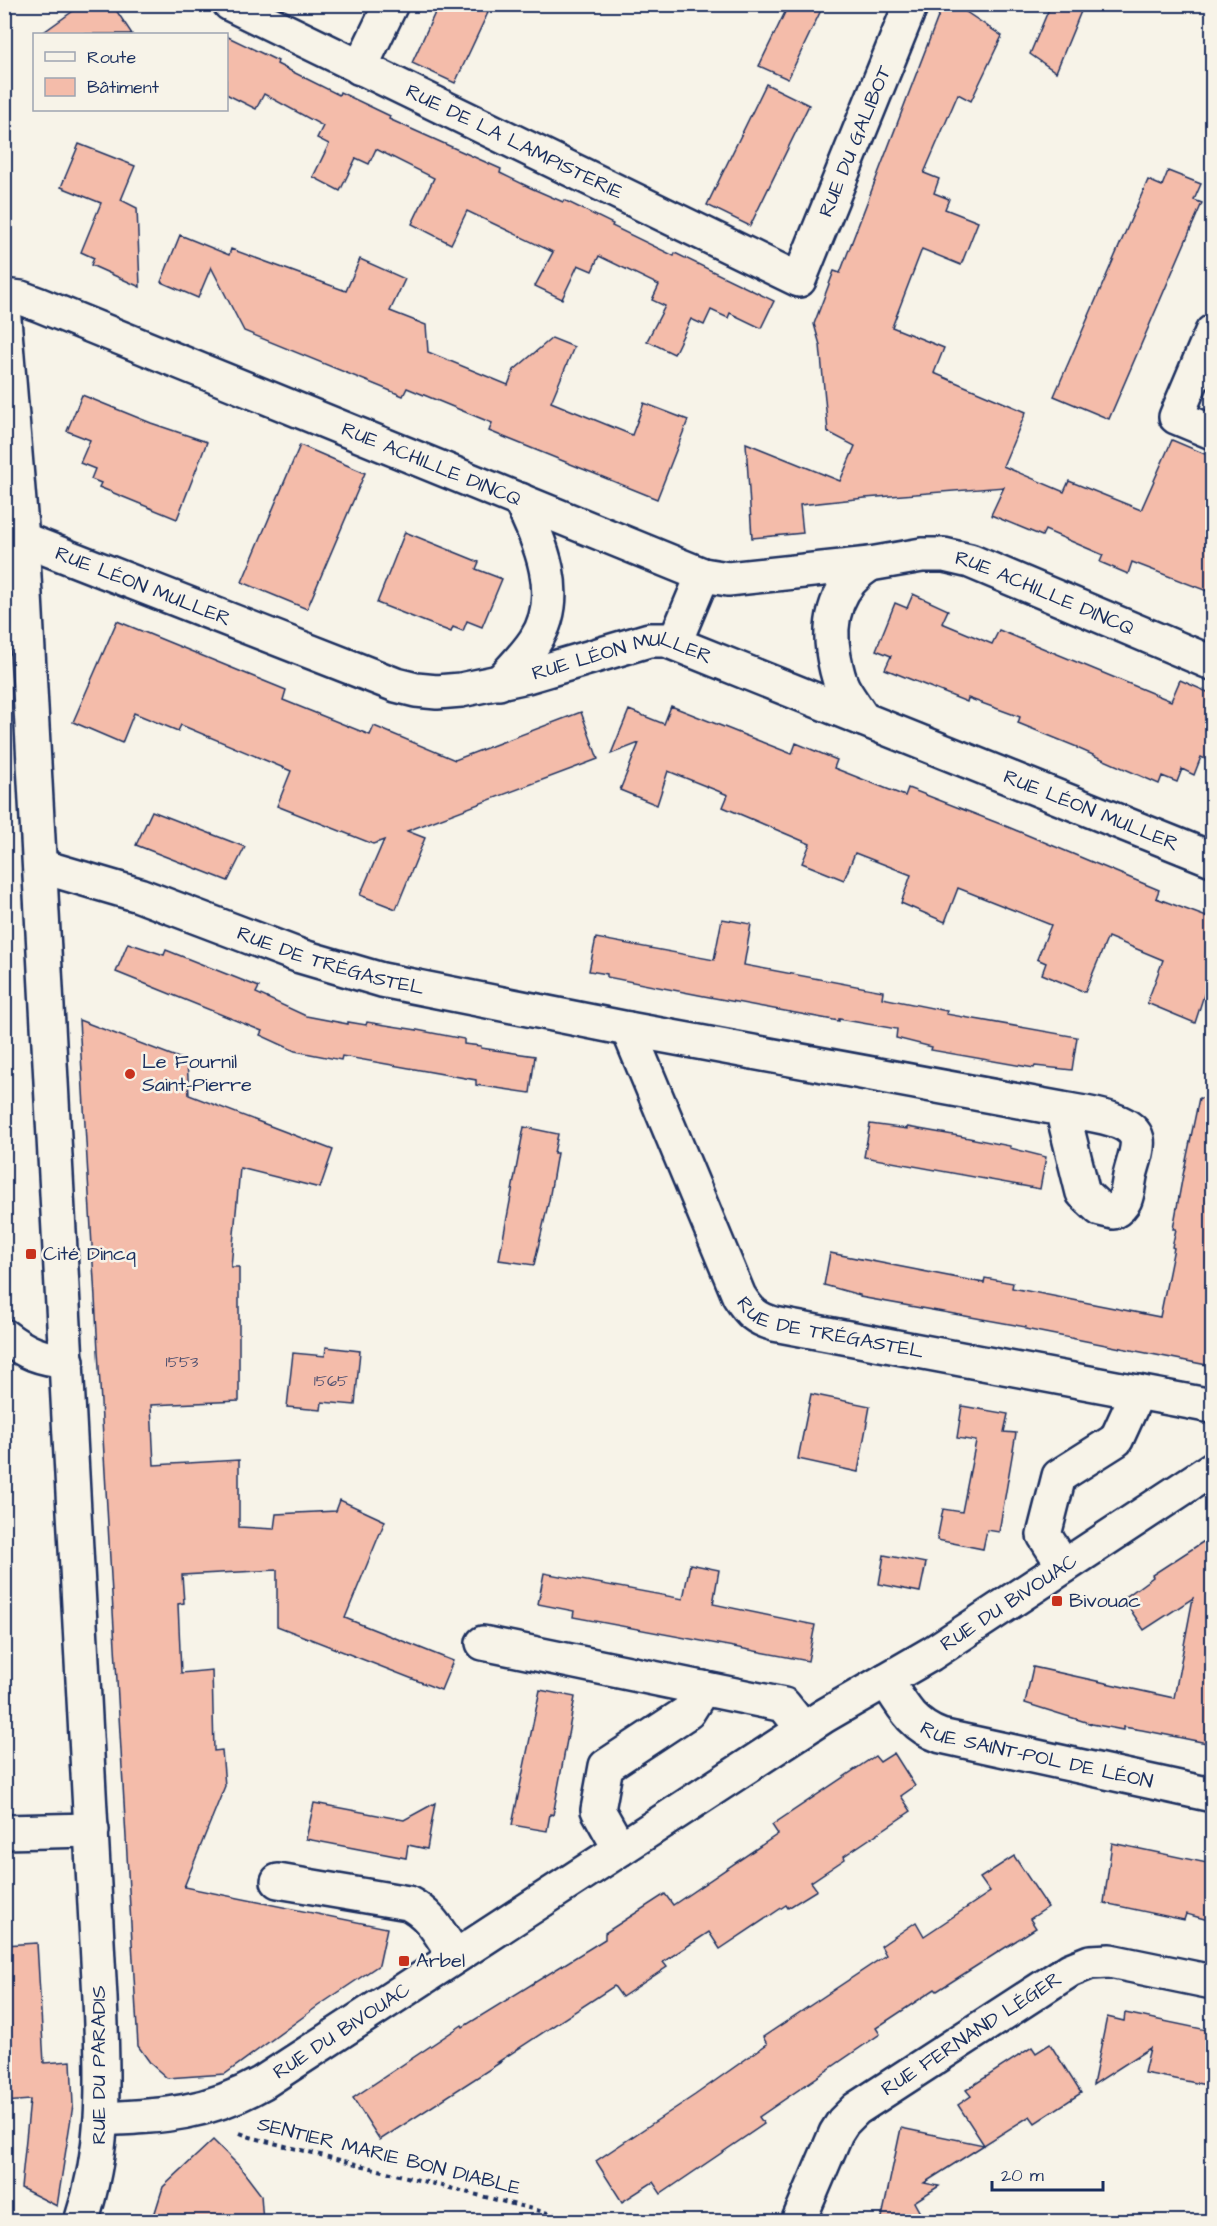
<svg xmlns="http://www.w3.org/2000/svg" width="1217" height="2226" viewBox="0 0 1217 2226" font-family="'Architects Daughter',sans-serif">
	<rect width="100%" height="100%" fill="#f7f3e8"/>
	<filter id="ink" filterUnits="userSpaceOnUse"><feTurbulence type="fractalNoise" baseFrequency=".0167" numOctaves="2"/><feDisplacementMap in="SourceGraphic" scale="12" xChannelSelector="R" yChannelSelector="G"/><feConvolveMatrix kernelMatrix="1 2 1 2 8 2 1 2 1" color-interpolation-filters="sRGB"/></filter>
	<g filter="url(#ink)">
		<g fill="#f4bcaa" stroke="#1b2f5e" stroke-width="1.5">
			<polygon points="83,4 112,4 132,34 41,34"/>
			<polygon points="439,4 492,4 455,83 412,63"/>
			<polygon points="789,4 824,4 788,79 759,66"/>
			<polygon points="943,4 954,4 1002,36 971,101 958,94 924,173 939,179 934,193 949,199 945,209 978,222 961,265 922,249 892,327 944,348 934,373 1026,412 1003,466 1064,492 1069,481 1141,510 1172,440 1212,457 1212,593 1132,562 1128,574 1100,562 1103,555 1045,530 1042,536 991,515 1004,487 865,498 800,505 803,533 752,538 746,443 840,481 855,446 828,432 820,345 814,324 834,271 840,273"/>
			<polygon points="1051,4 1084,4 1056,72 1030,54"/>
			<polygon points="226,36 278,61 277,64 339,95 340,92 390,116 389,119 501,169 500,173 531,188 563,202 564,200 613,224 612,226 674,256 675,253 774,301 761,328 730,313 728,318 711,310 704,325 691,319 674,354 647,341 665,306 652,300 659,285 599,256 592,271 578,265 562,299 535,286 553,252 467,211 451,244 412,224 434,178 376,149 369,164 356,158 340,191 313,177 329,144 317,138 323,126 264,94 256,109 226,94"/>
			<polygon points="766,84 809,105 750,226 707,205"/>
			<polygon points="79,144 135,166 121,200 137,208 140,287 91,265 94,258 81,252 101,203 61,187"/>
			<polygon points="1168,171 1201,184 1194,200 1202,203 1109,419 1054,396 1148,180 1162,186"/>
			<polygon points="180,235 229,255 231,249 346,291 360,259 405,279 390,311 426,325 428,352 508,385 514,370 552,338 574,347 551,402 632,435 644,403 688,420 657,499 489,431 492,423 407,388 403,396 244,331 211,267 198,298 161,282"/>
			<polygon points="82,395 151,423 207,442 177,519 99,487 101,483 91,479 95,469 80,463 90,440 67,431"/>
			<polygon points="300,445 365,473 307,609 242,582"/>
			<polygon points="405,532 479,562 476,569 502,579 482,627 467,621 463,631 453,627 451,632 377,603"/>
			<polygon points="913,594 948,610 942,623 992,644 999,630 1171,701 1180,680 1212,694 1212,762 1201,757 1194,775 1182,769 1177,782 1162,776 1159,784 1077,748 1077,747 1018,723 1020,717 968,698 967,702 885,669 891,656 876,650 895,603 907,608"/>
			<polygon points="117,621 286,690 283,700 370,735 374,726 455,760 581,712 598,759 407,831 425,838 396,909 360,895 384,840 373,844 277,806 291,771 181,725 178,731 134,713 122,743 73,722"/>
			<polygon points="671,706 792,754 796,743 837,760 834,768 905,796 908,788 1008,827 1159,890 1156,898 1212,919 1212,970 1195,1023 1147,1003 1163,960 1108,937 1085,992 1042,974 1046,963 1037,959 1051,925 958,888 945,922 901,903 911,875 855,853 844,880 802,863 810,844 723,807 728,795 668,771 657,805 620,790 639,743 611,754 629,710 664,724"/>
			<polygon points="152,811 245,847 228,881 136,845"/>
			<polygon points="722,919 751,924 744,965 883,991 882,998 947,1011 946,1014 1077,1037 1072,1070 1035,1066 1034,1068 931,1050 932,1047 896,1038 897,1029 839,1019 839,1021 704,996 607,977 607,974 589,971 596,938 714,960"/>
			<polygon points="128,943 164,955 166,950 259,987 256,993 306,1016 348,1024 348,1022 366,1025 367,1022 417,1030 464,1039 464,1044 481,1046 481,1048 535,1056 530,1093 476,1085 476,1080 342,1056 341,1060 295,1051 260,1035 262,1031 116,972"/>
			<polygon points="79,1020 187,1061 189,1095 333,1150 320,1188 240,1168 231,1267 239,1267 239,1401 151,1405 154,1465 239,1460 239,1527 274,1529 276,1514 336,1511 340,1500 385,1521 345,1618 453,1661 441,1690 277,1626 277,1570 182,1575 184,1603 178,1604 181,1673 212,1670 214,1751 222,1750 225,1786 184,1887 387,1928 379,1965 318,2006 225,2074 167,2078 151,2064 138,2046"/>
			<polygon points="1199,1098 1212,1099 1212,1366 1025,1329 1026,1327 860,1297 860,1295 824,1285 830,1253 984,1283 985,1278 1013,1283 1012,1288 1160,1317 1174,1248 1172,1247 1176,1229 1173,1229 1182,1180"/>
			<polygon points="870,1124 907,1129 907,1127 959,1136 1010,1146 1010,1148 1046,1157 1040,1189 864,1157"/>
			<polygon points="524,1127 558,1134 554,1153 557,1153 549,1200 534,1265 499,1260"/>
			<polygon points="326,1347 360,1351 355,1405 322,1402 321,1410 287,1407 293,1353 325,1356"/>
			<polygon points="811,1394 870,1406 858,1472 798,1459"/>
			<polygon points="962,1406 1008,1414 1004,1432 1016,1433 999,1532 987,1530 983,1549 937,1540 943,1509 962,1512 969,1476 976,1441 957,1438"/>
			<polygon points="1212,1536 1212,1744 1142,1730 1123,1727 1123,1730 1092,1724 1025,1703 1033,1667 1174,1698 1193,1598 1144,1630 1123,1599 1153,1577 1152,1575"/>
			<polygon points="884,1555 926,1563 920,1592 879,1584"/>
			<polygon points="690,1564 719,1570 713,1604 815,1625 808,1661 573,1617 574,1611 538,1604 544,1573 683,1599"/>
			<polygon points="540,1690 575,1697 553,1815 550,1814 547,1831 512,1825"/>
			<polygon points="894,1753 915,1786 901,1796 911,1811 844,1856 845,1859 811,1882 817,1890 788,1908 786,1905 720,1949 709,1932 663,1962 667,1967 622,1997 614,1986 498,2062 501,2062 380,2140 353,2098 462,2025 463,2027 605,1939 605,1933 665,1894 673,1905 778,1834 772,1825 875,1756 880,1762"/>
			<polygon points="314,1803 404,1820 435,1803 427,1849 408,1845 406,1858 306,1839"/>
			<polygon points="1112,1843 1212,1864 1212,1921 1186,1914 1184,1920 1104,1903"/>
			<polygon points="1014,1856 1048,1907 1030,1919 1036,1928 937,1991 935,1989 876,2028 880,2034 759,2117 764,2124 661,2194 653,2182 622,2202 596,2161 695,2095 767,2044 763,2037 886,1955 881,1946 916,1922 924,1936 990,1892 980,1878"/>
			<polygon points="37,1943 44,2063 71,2061 73,2105 57,2206 21,2188 30,2100 4,2102 4,1945"/>
			<polygon points="1125,2013 1212,2031 1212,2086 1144,2073 1150,2048 1093,2085 1107,2017 1124,2021"/>
			<polygon points="1050,2044 1081,2093 1035,2123 1030,2116 984,2145 958,2105 971,2096 966,2090 1032,2047 1036,2053"/>
			<polygon points="901,2128 984,2145 924,2183 939,2186 914,2202 925,2222 881,2222"/>
			<polygon points="213,2140 239,2166 261,2195 263,2222 152,2222 163,2187"/>
		</g>
		<g fill="none" stroke-linecap="round" stroke-linejoin="round">
			<g stroke="#1b2f5e" stroke-width="38">
				<g id="minor">
					<path id="s1" d="M230 4 799 280 911 4"/>
					<polyline points="360,68 391,4"/>
					<path id="s2" d="M4 296 21 298 40 305 703 575 728 579 870 564 922 555H944L970 561 1212 663"/>
					<path d="M4 319 22 539 100 1998C103 2078 107 2144 81 2222"/>
					<polyline points="1212,332 1176,417 1212,432"/>
					<path id="s3" d="M22 539 396 685 416 690 437 692 461 690 527 676 649 640H666L1212 859"/>
					<polyline points="675,642 703,575"/>
					<path d="M499 683C512 669 525 656 535 641 565 596 540 542 520 500"/>
					<path d="M863 719C857 709 849 699 843 688 838 679 836 667 834 657 827 619 837 585 870 564"/>
					<path id="s4" d="M40 866 139 895 300 956 382 980 628 1029 1062 1109C1081 1113 1132 1117 1137 1139 1139 1149 1132 1166 1130 1176 1127 1191 1128 1204 1113 1212L1100 1209 1083 1193 1062 1109"/>
					<path id="s5" d="M628 1029 739 1296C750 1313 755 1318 774 1324L1212 1406"/>
					<path d="M4 1336C26 1353 40 1358 67 1361"/>
					<polyline points="1064,1566 1044,1535 1059,1476 1116,1440 1138,1392"/>
					<polyline points="483,1643 784,1705 803,1729"/>
					<path id="s6" d="M886 1680C902 1705 912 1726 941 1736L1212 1795"/>
					<polyline points="4,1832 92,1830"/>
					<polyline points="620,1849 598,1810 606,1766 688,1712 703,1688"/>
					<path d="M278 1881 408 1903C432 1915 440 1935 455 1956"/>
					<path id="s7" d="M102 2119C163 2116 207 2114 262 2083L824 1716 931 1654 1212 1469"/>
					<path id="s8" d="M798 2222 836 2133 843 2122 856 2109 1070 1970 1090 1962 1110 1961 1212 1982"/>
				</g>
			</g>
			<polyline stroke="#1b2f5e" stroke-width="4" stroke-dasharray="4.5 4.5" stroke-linecap="butt" points="240,2133 250,2137 583,2222"/>
			<use href="#minor" stroke="#f7f3e8" stroke-width="33"/>
		</g>
	</g>
	<g fill="#c8321e" stroke="#f7f3e8" stroke-width="2">
		<circle cx="130" cy="1074" r="6"/>
		<rect x="25" y="1248" width="12" height="12" rx="3"/>
		<rect x="1051" y="1595" width="12" height="12" rx="3"/>
		<rect x="398" y="1955" width="12" height="12" rx="3"/>
	</g>
	<g text-anchor="middle" dominant-baseline="central" stroke-width="5" stroke-linejoin="round" paint-order="stroke">
		<g font-size="16" fill="#515271">
			<text x="182" y="1362">1553</text>
			<text x="331" y="1381">1565</text>
		</g>
		<g font-size="20" fill="#1b2f5e" stroke="#f7f3e8">
			<text stroke="none"><textPath href="#s1" startOffset="782">RUE DU GALIBOT</textPath></text>
			<text stroke="none"><textPath href="#s1" startOffset="316">RUE DE LA LAMPISTERIE</textPath></text>
			<text stroke="none"><textPath href="#s2" startOffset="460">RUE ACHILLE DINCQ</textPath></text>
			<text stroke="none"><textPath href="#s3" startOffset="130">RUE LÉON MULLER</textPath></text>
			<text stroke="none"><textPath href="#s2" startOffset="1104">RUE ACHILLE DINCQ</textPath></text>
			<text stroke="none"><textPath href="#s3" startOffset="634">RUE LÉON MULLER</textPath></text>
			<text stroke="none"><textPath href="#s3" startOffset="1137">RUE LÉON MULLER</textPath></text>
			<text stroke="none"><textPath href="#s4" startOffset="306">RUE DE TRÉGASTEL</textPath></text>
			<text stroke="none"><textPath href="#s5" startOffset="390">RUE DE TRÉGASTEL</textPath></text>
			<text stroke="none"><textPath href="#s7" startOffset="1054">RUE DU BIVOUAC</textPath></text>
			<text stroke="none"><textPath href="#s6" startOffset="178">RUE SAINT-POL DE LÉON</textPath></text>
			<text stroke="none"><textPath href="#s7" startOffset="261">RUE DU BIVOUAC</textPath></text>
			<text stroke="none"><textPath href="#s8" startOffset="266">RUE FERNAND LÉGER</textPath></text>
			<text transform="translate(99 2065) rotate(-90)">RUE DU PARADIS</text>
			<text transform="translate(389 2156) rotate(14)">SENTIER MARIE BON DIABLE</text>
		</g>
		<g font-size="20" fill="#1b2f5e" stroke="#f7f3e8" text-anchor="start">
			<text x="142" y="1062">Le Fournil<tspan x="142" dy="23">Saint-Pierre</tspan></text>
			<text x="43" y="1254">Cité Dincq</text>
			<text x="1069" y="1601">Bivouac</text>
			<text x="416" y="1961">Arbel</text>
		</g>
	</g>
	<rect width="1217" height="2226" fill="none" stroke="#f7f3e8" stroke-width="24"/>
	<rect x="12" y="12" width="1193" height="2202" fill="none" stroke="#1b2f5e" stroke-width="2" filter="url(#ink)"/>
	<rect x="33" y="33" width="195" height="78" fill="#f7f3e8" stroke="#9fa5b1" stroke-width="1.5"/>
	<rect x="45" y="52" width="30" height="9" fill="#f7f3e8" stroke="#9fa5b1" stroke-width="1.5"/>
	<text x="87" y="63" font-size="18" fill="#1b2f5e">Route</text>
	<rect x="45" y="78" width="30" height="18" fill="#f4bcaa" stroke="#9fa5b1" stroke-width="1.5"/>
	<text x="87" y="93" font-size="18" fill="#1b2f5e">Bâtiment</text>
	<path d="M992 2181v9h111v-9" fill="none" stroke="#1b2f5e" stroke-width="3"/>
	<text x="1001" y="2181" font-size="18" fill="#1b2f5e" stroke="#f7f3e8" stroke-width="4.5" paint-order="stroke">20 m</text>
</svg>
